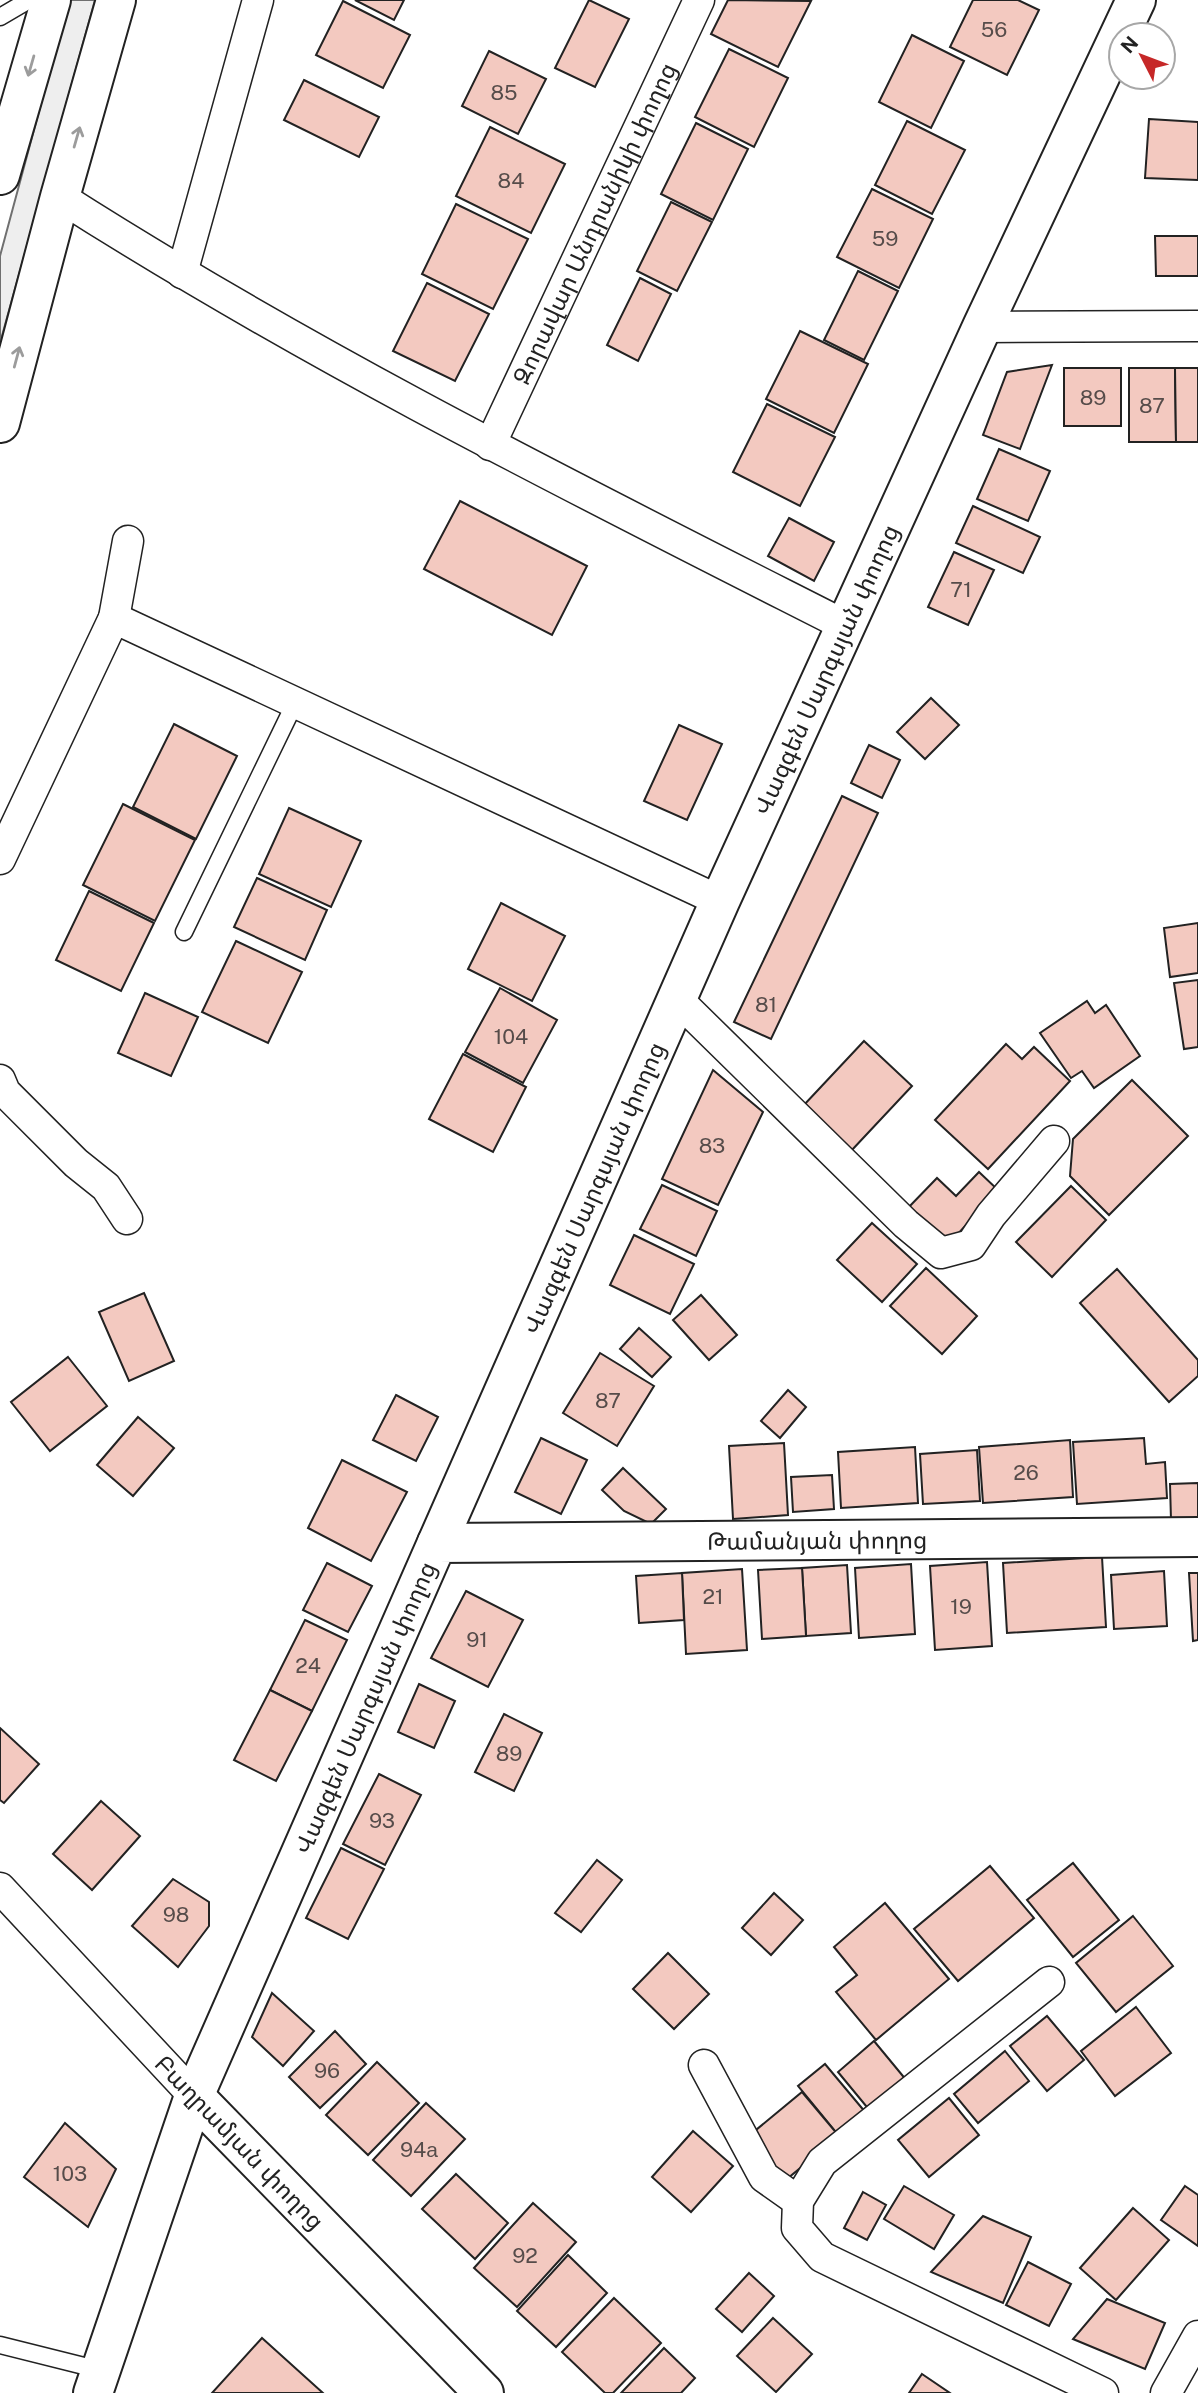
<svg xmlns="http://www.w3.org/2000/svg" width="1198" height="2393" viewBox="0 0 1198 2393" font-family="'Public Sans','Noto Sans Armenian',sans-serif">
	<rect width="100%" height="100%" fill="#fff"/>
	<polygon fill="#eee" stroke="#6f6f6f" stroke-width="2" points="69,0 95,0 0,343 0,256"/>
	<g fill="#f3c9c0" stroke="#222" stroke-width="2">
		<polygon points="355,0 404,0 394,20"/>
		<polygon points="589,0 629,19 595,87 555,68"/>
		<polygon points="728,0 811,1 778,67 711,34"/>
		<polygon points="973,0 1018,0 1039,10 1007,75 950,47"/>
		<polygon points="343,1 410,35 383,88 316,55"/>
		<polygon points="912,35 964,61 931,128 879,102"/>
		<polygon points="729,49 788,78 754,147 695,117"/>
		<polygon points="489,51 546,79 518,134 462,106"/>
		<polygon points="304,80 379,117 359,157 284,120"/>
		<polygon points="1149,119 1198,122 1198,180 1145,178"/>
		<polygon points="907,121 965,150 932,214 875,185"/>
		<polygon points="696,123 748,149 713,220 661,194"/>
		<polygon points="490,127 565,164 531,233 456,196"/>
		<polygon points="872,189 933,219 899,288 837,257"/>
		<polygon points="671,202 712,222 677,291 637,271"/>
		<polygon points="456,204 528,239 493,309 422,274"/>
		<polygon points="1155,236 1198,236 1198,276 1156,276"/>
		<polygon points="858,271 898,291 864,360 824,340"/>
		<polygon points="640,278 671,294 638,361 607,345"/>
		<polygon points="427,283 489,314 455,381 393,351"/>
		<polygon points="800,331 868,364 834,433 766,399"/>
		<polygon points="1052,365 1020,449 983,435 1007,372"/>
		<rect x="1064" y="368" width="57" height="58"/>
		<polygon points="1129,368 1175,368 1176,442 1129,442"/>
		<polygon points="1175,368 1198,368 1198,442 1176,442"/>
		<polygon points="767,404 835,437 800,506 733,472"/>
		<polygon points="999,449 1050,471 1028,521 977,499"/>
		<polygon points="460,501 587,566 552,635 424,569"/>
		<polygon points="973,506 1040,537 1023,573 956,543"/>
		<polygon points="789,518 834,542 814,581 768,556"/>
		<polygon points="954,552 994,570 968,625 928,607"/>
		<polygon points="931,698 959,725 925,759 897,732"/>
		<polygon points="174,724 237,756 196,839 133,807"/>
		<polygon points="679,725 722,744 687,820 644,801"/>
		<polygon points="869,745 900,760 882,798 851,783"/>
		<polygon points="842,796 878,813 771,1039 734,1022"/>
		<polygon points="123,804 195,840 155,921 83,885"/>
		<polygon points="289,808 361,841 331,907 259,874"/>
		<polygon points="257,878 327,910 305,960 234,927"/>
		<polygon points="89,891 154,923 121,991 56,960"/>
		<polygon points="501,903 565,936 532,1001 468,969"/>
		<polygon points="1198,923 1198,973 1170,977 1164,928"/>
		<polygon points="236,941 302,972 268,1043 202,1012"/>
		<polygon points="1198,980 1198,1047 1184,1049 1174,983"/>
		<polygon points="500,988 557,1020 523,1083 465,1052"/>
		<polygon points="145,993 198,1017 171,1076 118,1053"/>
		<polygon points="1087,1001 1095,1013 1106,1005 1140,1056 1094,1088 1082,1071 1071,1078 1040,1033"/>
		<polygon points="864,1041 912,1086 851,1151 803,1106"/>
		<polygon points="1006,1044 1022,1059 1034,1047 1070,1081 988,1169 935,1120"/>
		<polygon points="463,1054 526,1087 493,1152 429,1119"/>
		<polygon points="713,1070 763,1112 718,1205 662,1179"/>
		<polygon points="1132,1080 1188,1136 1109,1215 1070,1176 1073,1139"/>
		<polygon points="979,1172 998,1190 946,1247 906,1210 937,1178 956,1196"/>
		<polygon points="662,1185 717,1211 696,1256 640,1229"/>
		<polygon points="1071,1186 1106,1220 1052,1277 1016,1242"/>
		<polygon points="872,1223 917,1264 882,1302 837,1260"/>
		<polygon points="634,1235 694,1264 670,1314 610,1285"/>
		<polygon points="926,1268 977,1316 942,1354 890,1306"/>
		<polygon points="1117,1269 1198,1360 1198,1376 1169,1402 1080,1303"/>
		<polygon points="144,1293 174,1361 129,1381 99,1312"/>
		<polygon points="701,1295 737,1335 709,1360 673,1320"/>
		<polygon points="639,1328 671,1357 652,1377 620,1349"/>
		<polygon points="600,1353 654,1386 617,1446 563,1413"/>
		<polygon points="68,1357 107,1406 50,1451 11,1402"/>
		<polygon points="788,1390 806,1407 780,1438 761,1421"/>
		<polygon points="396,1395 438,1417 416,1461 373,1440"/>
		<polygon points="138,1417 174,1448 133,1496 97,1465"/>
		<polygon points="541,1438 587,1460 561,1514 515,1492"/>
		<polygon points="1144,1438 1146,1464 1165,1462 1167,1498 1077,1504 1073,1442"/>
		<polygon points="1070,1440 1073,1497 983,1503 979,1447"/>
		<polygon points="784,1443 788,1515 733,1519 729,1446"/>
		<polygon points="915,1447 918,1503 841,1508 838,1452"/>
		<polygon points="977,1450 980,1501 923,1504 920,1454"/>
		<polygon points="342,1460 407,1492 371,1561 308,1528"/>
		<polygon points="623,1468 666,1509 651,1524 624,1511 602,1490"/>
		<polygon points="832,1475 834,1509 793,1512 791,1477"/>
		<polygon points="1198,1483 1198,1519 1171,1520 1170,1484"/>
		<polygon points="1102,1557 1106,1627 1007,1633 1003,1563"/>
		<polygon points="987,1562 992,1646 935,1650 930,1566"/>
		<polygon points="327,1563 372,1586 348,1632 303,1610"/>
		<polygon points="911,1564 915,1634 859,1638 855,1568"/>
		<polygon points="847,1565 851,1633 806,1636 802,1568"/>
		<polygon points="802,1568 806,1636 762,1639 758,1570"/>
		<polygon points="742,1569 747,1650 686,1654 682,1573"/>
		<polygon points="1164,1571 1167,1626 1114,1629 1111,1575"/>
		<polygon points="682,1573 684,1620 639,1623 636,1576"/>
		<polygon points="1189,1573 1198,1573 1198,1640 1193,1641"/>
		<polygon points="466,1591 523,1620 488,1687 431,1658"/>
		<polygon points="305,1620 347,1640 312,1711 270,1690"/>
		<polygon points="419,1684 455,1701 434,1748 398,1732"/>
		<polygon points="270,1690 312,1711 276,1781 234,1760"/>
		<polygon points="504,1714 542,1733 514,1791 475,1772"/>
		<polygon points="0,1728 39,1764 4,1803 0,1800"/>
		<polygon points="379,1774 421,1795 385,1865 343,1844"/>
		<polygon points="101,1801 140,1836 92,1890 53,1854"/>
		<polygon points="341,1848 384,1869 348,1939 306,1918"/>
		<polygon points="597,1860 622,1880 581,1932 555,1913"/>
		<polygon points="1073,1863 1119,1920 1073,1957 1027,1900"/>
		<polygon points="990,1866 1034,1918 958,1981 914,1929"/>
		<polygon points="173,1879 209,1902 209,1926 178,1967 132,1926"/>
		<polygon points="774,1893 803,1920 771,1955 742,1928"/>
		<polygon points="885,1903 949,1979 876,2040 836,1992 857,1975 834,1947"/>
		<polygon points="1133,1916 1173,1966 1116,2012 1076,1963"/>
		<polygon points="668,1953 709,1994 674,2029 633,1989"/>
		<polygon points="272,1993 314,2031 283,2066 252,2037"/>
		<polygon points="1136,2007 1171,2053 1115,2096 1081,2051"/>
		<polygon points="1047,2016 1084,2060 1047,2091 1010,2046"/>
		<polygon points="335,2031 366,2064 320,2108 289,2077"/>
		<polygon points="874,2041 907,2081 871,2112 838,2072"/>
		<polygon points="1005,2051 1029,2081 978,2123 954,2094"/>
		<polygon points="377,2062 419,2103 368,2155 326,2115"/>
		<polygon points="825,2064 866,2113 839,2136 798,2086"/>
		<polygon points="802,2092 839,2136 782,2183 745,2139"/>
		<polygon points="949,2098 979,2135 929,2177 898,2140"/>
		<polygon points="426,2103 465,2139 411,2196 373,2160"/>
		<polygon points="65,2123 116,2169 88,2227 24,2177"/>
		<polygon points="693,2131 733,2166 691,2212 652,2177"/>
		<polygon points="456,2174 508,2223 475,2259 422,2209"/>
		<polygon points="904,2186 954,2215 934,2249 884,2219"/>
		<polygon points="1185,2186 1198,2195 1198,2246 1161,2220"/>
		<polygon points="863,2192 886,2205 867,2240 844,2228"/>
		<polygon points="533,2203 576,2242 517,2307 474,2268"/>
		<polygon points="1133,2208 1169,2240 1116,2300 1080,2268"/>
		<polygon points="983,2216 1031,2237 1003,2303 931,2272"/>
		<polygon points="568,2255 607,2293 556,2347 517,2311"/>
		<polygon points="1028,2262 1071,2284 1049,2326 1006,2305"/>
		<polygon points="749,2273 774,2296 742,2332 716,2309"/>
		<polygon points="614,2298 661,2343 613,2393 605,2393 562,2352"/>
		<polygon points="1107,2299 1165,2323 1145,2369 1073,2339"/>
		<polygon points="773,2318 812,2354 776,2392 737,2356"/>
		<polygon points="262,2338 323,2393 212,2393"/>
		<polygon points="664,2348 695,2378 681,2393 621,2393"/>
		<polygon points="922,2374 950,2393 909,2393"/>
	</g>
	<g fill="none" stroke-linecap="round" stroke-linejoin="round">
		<g stroke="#222" stroke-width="19">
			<g id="lane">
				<polyline points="0,17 29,0"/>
				<polyline points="184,932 295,703"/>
				<polyline points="0,2345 100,2370"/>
			</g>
		</g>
		<g stroke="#222" stroke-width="33">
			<g id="street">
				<path d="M60 197C312 358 580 491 846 626"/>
				<polyline points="182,273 258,0"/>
				<polyline points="982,327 1198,326"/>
				<path id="s1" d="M490 445 699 0"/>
				<polyline points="114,618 128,541"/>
				<polyline points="0,859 114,618 720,901"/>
				<polyline points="678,1000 906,1224 941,1253 971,1245 991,1215 1054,1141"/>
				<polyline points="0,1080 5,1092 76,1163 106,1187 127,1219"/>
				<polyline points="0,1888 194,2096"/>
				<polyline points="1049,1982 822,2162 798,2201 797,2228 822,2257 1103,2393"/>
				<polyline points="704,2065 764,2177 798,2201"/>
				<polyline points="1166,2393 1198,2336"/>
			</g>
		</g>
		<g stroke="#222" stroke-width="42">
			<g id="secondary">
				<path id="s2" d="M437 1543 720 901 982 327 1136 0"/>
				<polyline points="194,2096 484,2393"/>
			</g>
		</g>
		<g stroke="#222" stroke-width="42">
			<g id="primary">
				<path id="s3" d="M93 2393 194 2096 437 1543 1198 1537"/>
			</g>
		</g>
		<g stroke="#222" stroke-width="42">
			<g id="highway">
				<polyline points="0,175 51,0"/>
				<polyline points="0,423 60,197 116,0"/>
			</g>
		</g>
		<use href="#lane" stroke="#fff" stroke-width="16"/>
		<use href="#street" stroke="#fff" stroke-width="30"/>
		<use href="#secondary" stroke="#fff" stroke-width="38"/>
		<use href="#primary" stroke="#fff" stroke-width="38"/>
		<use href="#highway" stroke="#fff" stroke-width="38"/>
	</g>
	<defs><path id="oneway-shaft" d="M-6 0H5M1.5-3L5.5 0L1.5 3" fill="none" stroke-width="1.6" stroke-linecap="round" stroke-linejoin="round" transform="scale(1.75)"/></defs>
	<g stroke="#9c9c9c">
		<use href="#oneway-shaft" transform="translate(31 66) rotate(106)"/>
		<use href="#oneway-shaft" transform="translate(77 137) rotate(-74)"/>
		<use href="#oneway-shaft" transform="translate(17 357) rotate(-75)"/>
	</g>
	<g text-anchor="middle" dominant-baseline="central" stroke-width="5" stroke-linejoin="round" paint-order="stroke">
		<g font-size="21" fill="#564c4a">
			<text x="994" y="29">56</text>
			<text x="504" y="92">85</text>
			<text x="511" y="180">84</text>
			<text x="885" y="238">59</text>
			<text x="1093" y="397">89</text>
			<text x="1152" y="405">87</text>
			<text x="961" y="589">71</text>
			<text x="766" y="1004">81</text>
			<text x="511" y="1036">104</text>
			<text x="712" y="1145">83</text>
			<text x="608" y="1400">87</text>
			<text x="1026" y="1472">26</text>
			<text x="713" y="1596">21</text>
			<text x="961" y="1606">19</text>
			<text x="477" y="1639">91</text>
			<text x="308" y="1665">24</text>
			<text x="509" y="1753">89</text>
			<text x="382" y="1820">93</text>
			<text x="176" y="1914">98</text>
			<text x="327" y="2070">96</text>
			<text x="419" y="2149">94а</text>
			<text x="70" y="2173">103</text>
			<text x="525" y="2255">92</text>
		</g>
		<g font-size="24" fill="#222" stroke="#fff">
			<text stroke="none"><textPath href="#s1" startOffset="245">Զորավար Անդրանիկի փողոց</textPath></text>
			<text stroke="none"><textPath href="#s2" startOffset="956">Վազգեն Սարգսյան փողոց</textPath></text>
			<text stroke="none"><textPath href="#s2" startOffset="388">Վազգեն Սարգսյան փողոց</textPath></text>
			<text stroke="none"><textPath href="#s3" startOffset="1298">Թամանյան փողոց</textPath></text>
			<text stroke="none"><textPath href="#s3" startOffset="738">Վազգեն Սարգսյան փողոց</textPath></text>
			<text transform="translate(240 2142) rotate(46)">Բաղրամյան փողոց</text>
		</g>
	</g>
	<g transform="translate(1142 56) rotate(312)"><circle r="33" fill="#ffffff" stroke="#a7a7a7" stroke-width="2"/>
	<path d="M0-5L12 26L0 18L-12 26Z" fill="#c62828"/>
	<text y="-10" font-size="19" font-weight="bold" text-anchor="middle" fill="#222222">N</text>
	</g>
</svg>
